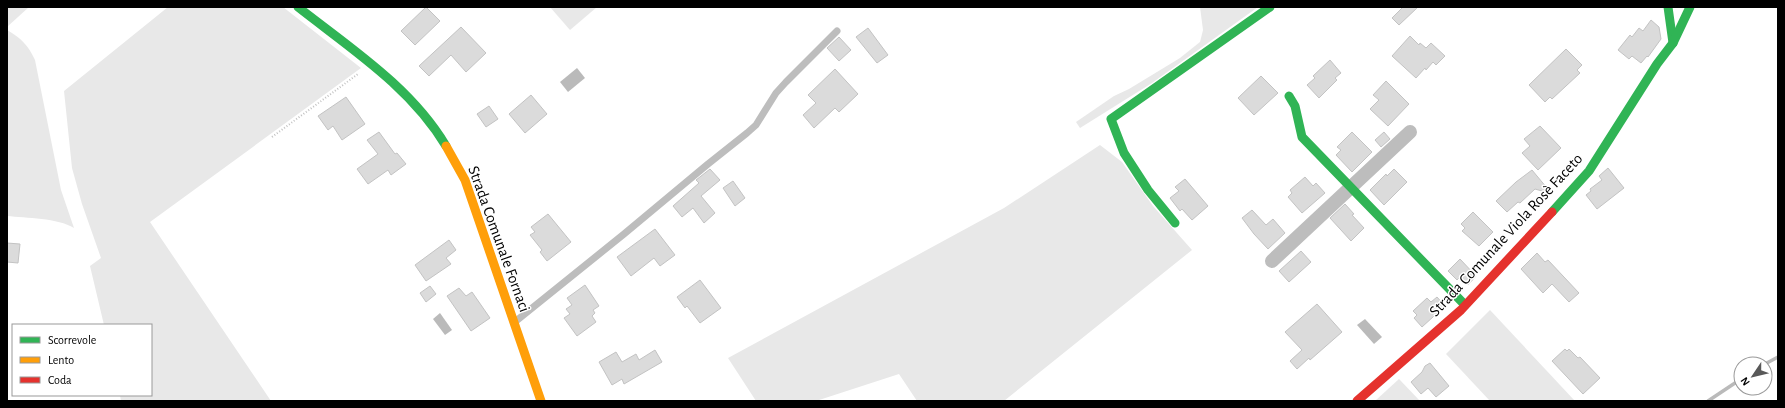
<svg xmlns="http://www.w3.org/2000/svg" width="1785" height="408" viewBox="0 0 1785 408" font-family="'Alegreya Sans',sans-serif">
	<rect width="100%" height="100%" fill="#fff"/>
	<g fill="#e8e8e8">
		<polygon points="7,7 29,7 7,27"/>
		<polygon points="168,7 283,7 361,68 150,222 271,401 121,401 120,395 151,395 151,325 104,325 90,266 101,258 82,204 72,168 64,91"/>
		<polygon points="550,7 597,7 570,30"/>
		<polygon points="1200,7 1258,7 1152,83 1080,128 1076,122 1114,96 1129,89 1180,58 1200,42 1203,30"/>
		<path d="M7 30C21 38 28 45 35 60L61 190 74 228C58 218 26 218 7 216Z"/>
		<polygon points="1100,145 1122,162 1153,206 1192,250 1004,401 917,401 899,374 816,401 756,401 728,358 1004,208"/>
		<polygon points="1490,310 1575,401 1490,401 1446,354"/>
		<polygon points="1399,379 1420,401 1375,401"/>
	</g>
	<g fill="#bababa">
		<polygon points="577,68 585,78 568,92 560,82"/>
		<polygon points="440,313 452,330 445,335 433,319"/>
		<polygon points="1365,319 1382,337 1374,344 1357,325"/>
	</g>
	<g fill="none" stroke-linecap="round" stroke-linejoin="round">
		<g stroke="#bababa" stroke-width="3.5">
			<polyline points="1765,364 1778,357"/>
			<polyline points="1708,401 1741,379"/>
		</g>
	</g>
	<g fill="#dbdbdb" stroke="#c3c3c3">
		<polygon points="426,7 440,21 415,45 401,31"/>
		<polygon points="1403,7 1418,7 1399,25 1392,18"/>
		<polygon points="1651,20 1659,27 1661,39 1648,57 1647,56 1641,63 1632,56 1629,59 1618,50 1630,35 1632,37 1639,28 1643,31"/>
		<polygon points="461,27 486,53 466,72 451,55 429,76 419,66"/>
		<polygon points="868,28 888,55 877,63 856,37"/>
		<polygon points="1410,36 1419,45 1420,43 1426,48 1431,43 1445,56 1436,65 1433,62 1426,70 1425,68 1416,78 1392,56"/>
		<polygon points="839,37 851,50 839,61 827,48"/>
		<polygon points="1566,49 1582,65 1577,70 1580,73 1552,99 1550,97 1545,102 1529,85"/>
		<polygon points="1330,60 1341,73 1335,78 1337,80 1319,98 1307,85 1315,78 1313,76"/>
		<polygon points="835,69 858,94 839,112 835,108 814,128 803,115 816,103 808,95"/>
		<polygon points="1261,76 1278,93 1254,115 1238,98"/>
		<polygon points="1386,81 1409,104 1388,126 1370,109 1379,100 1373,95"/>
		<polygon points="531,95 547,114 525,133 509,114"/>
		<polygon points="346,97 365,124 342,140 333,126 328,130 318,116"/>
		<polygon points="489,106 498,119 486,127 477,114"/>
		<polygon points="1540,126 1561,148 1538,170 1522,153 1530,146 1524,139"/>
		<polygon points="379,132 395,154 397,153 406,164 391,175 388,170 368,184 357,169 378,154 367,140"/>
		<polygon points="1352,132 1372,152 1352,172 1336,155 1341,150 1337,147"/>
		<polygon points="1384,132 1390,139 1381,147 1375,140"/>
		<polygon points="1608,168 1624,188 1597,209 1586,195 1591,191 1590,189 1602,180 1599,176"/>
		<polygon points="710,169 720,180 701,196 715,213 704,223 693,208 682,217 673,206 699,183 696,180"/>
		<polygon points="1394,169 1407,182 1384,205 1370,190 1386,174 1387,176"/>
		<polygon points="1532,170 1552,194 1535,189 1520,203 1518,202 1507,212 1496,201 1516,182"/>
		<polygon points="1305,177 1313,186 1316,183 1325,193 1302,213 1288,197 1292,193 1290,190"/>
		<polygon points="1185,179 1208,206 1192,220 1182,209 1180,211 1170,198 1179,191 1175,187"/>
		<polygon points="733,181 745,198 735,206 723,188"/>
		<polygon points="1345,204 1354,214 1352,215 1364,228 1351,241 1330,218"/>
		<polygon points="1252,210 1266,225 1273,219 1285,233 1268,249 1254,234 1242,218"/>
		<polygon points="1473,212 1493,232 1479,246 1462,231 1465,228 1461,224"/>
		<polygon points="548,214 571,242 547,261 540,252 542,250 530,235 535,232 531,227"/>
		<polygon points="655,229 675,255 660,266 654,258 631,276 617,257"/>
		<polygon points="449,240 456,250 446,258 451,264 426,281 415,265"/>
		<polygon points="7,243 20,244 18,263 7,262"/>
		<polygon points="1301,251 1311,262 1289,282 1279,271"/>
		<polygon points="1537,253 1545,262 1548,260 1579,293 1569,302 1552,284 1543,293 1521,269"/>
		<polygon points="1460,259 1476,276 1468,285 1460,277 1457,280 1448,271"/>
		<polygon points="700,280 721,308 700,323 687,306 685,308 677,297"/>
		<polygon points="585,285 599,306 593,310 595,313 592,316 596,322 577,336 564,318 570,314 566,309 572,305 567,298"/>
		<polygon points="430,286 436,294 426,302 420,293"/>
		<polygon points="459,288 466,296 472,292 490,318 471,331 447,296"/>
		<polygon points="1437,297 1445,306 1422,327 1414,318 1417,315 1413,311 1427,298 1431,302"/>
		<polygon points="1317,304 1342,332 1310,360 1309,358 1297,369 1290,361 1302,350 1285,332"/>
		<polygon points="1565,349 1567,351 1569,349 1578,358 1580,357 1600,378 1583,394 1552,361"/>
		<polygon points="655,350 662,362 624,384 622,379 612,385 599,362 616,352 622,362 636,354 639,360"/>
		<polygon points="1430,363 1449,386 1436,397 1428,388 1421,394 1411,382 1422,372 1425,366"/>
	</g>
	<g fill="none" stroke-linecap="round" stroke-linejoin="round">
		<polyline stroke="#c2c2c2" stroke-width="2" stroke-dasharray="1 2" stroke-linecap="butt" points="272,137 358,74"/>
		<polyline stroke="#bdbdbd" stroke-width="7" points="516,321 624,234 708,164 747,133 756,125 776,93 786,82 837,31"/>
		<polyline stroke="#bdbdbd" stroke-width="14" points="1272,261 1410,132"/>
		<g stroke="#30b455" stroke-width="9">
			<path d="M298 7C350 48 411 87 446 146"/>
			<polyline points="1668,7 1673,43"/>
			<polyline points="1289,96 1295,106 1302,137 1465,305"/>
			<polyline points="1552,212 1589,171 1657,64 1673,43 1690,7"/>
			<polyline points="1175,223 1148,190 1124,153 1111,119 1270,7"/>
		</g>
		<polyline stroke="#ff9f0a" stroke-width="9" points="446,146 465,180 541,401"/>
		<polyline stroke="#e5322d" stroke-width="9" points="1357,401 1461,310 1552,212"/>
	</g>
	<g text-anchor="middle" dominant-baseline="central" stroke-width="3" stroke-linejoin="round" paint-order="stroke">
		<g font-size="16" fill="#000" stroke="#fff">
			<text transform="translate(1506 235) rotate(-47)">Strada Comunale Viola Rosè Faceto</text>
			<text transform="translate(499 239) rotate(70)">Strada Comunale Fornaci</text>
		</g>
	</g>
	<rect width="1785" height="408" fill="none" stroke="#000000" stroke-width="16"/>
	<rect x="12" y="324" width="140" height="72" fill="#ffffff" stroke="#999999"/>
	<rect x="20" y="337" width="20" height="6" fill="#30b455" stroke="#999999"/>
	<text x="48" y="344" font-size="12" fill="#000000">Scorrevole</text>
	<rect x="20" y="357" width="20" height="6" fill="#ff9f0a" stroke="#999999"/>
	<text x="48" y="364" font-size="12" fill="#000000">Lento</text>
	<rect x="20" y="377" width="20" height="6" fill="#e5322d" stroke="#999999"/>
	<text x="48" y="384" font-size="12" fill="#000000">Coda</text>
	<g transform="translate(1753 376) rotate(235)"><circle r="19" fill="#ffffff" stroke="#999999"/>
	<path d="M0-3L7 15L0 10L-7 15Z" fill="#595959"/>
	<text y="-6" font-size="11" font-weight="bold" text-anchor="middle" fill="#000000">N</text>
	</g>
</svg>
